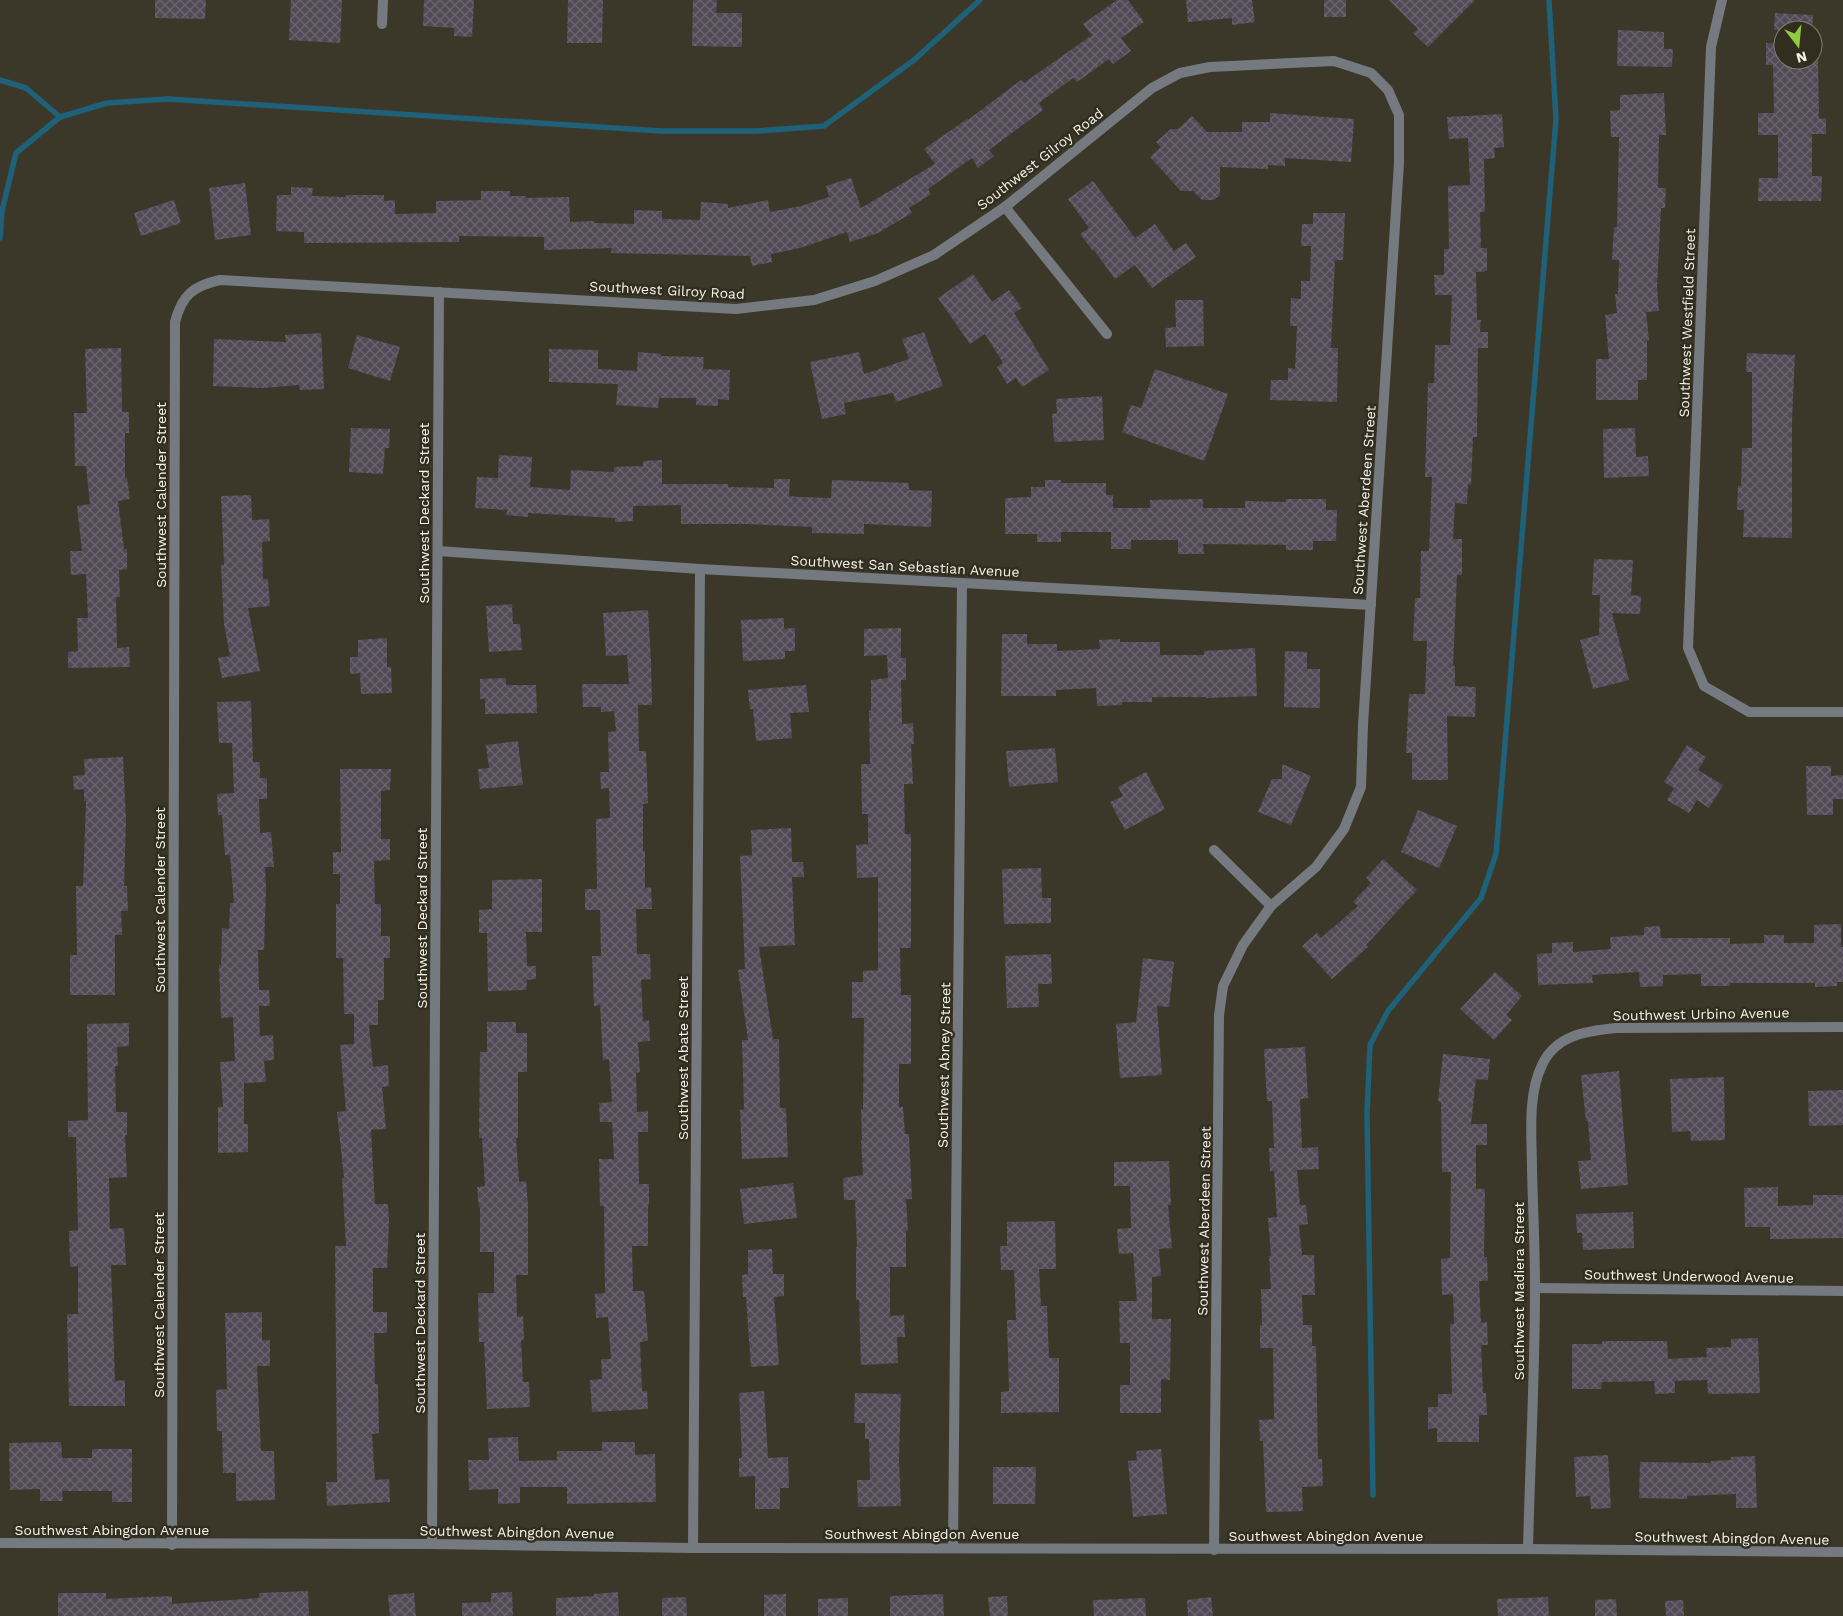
<svg xmlns="http://www.w3.org/2000/svg" width="1843" height="1616" viewBox="0 0 1843 1616" font-family="'Work Sans',sans-serif">
	<defs>
		<pattern id="building-cross-hatch" width="8" height="8" patternUnits="userSpaceOnUse" patternTransform="scale(1.25)"><rect width="8" height="8" fill="#514a57"/><path d="M0 0l8 8M0 8l8-8" fill="none" stroke="#6b656f"/></pattern>
	</defs>
	<rect width="100%" height="100%" fill="#3b382a"/>
	<g fill="none" stroke-linecap="round" stroke-linejoin="round">
		<g stroke="#1e6178" stroke-width="5.5">
			<polyline points="0,80 26,88 60,117"/>
			<polyline points="0,238 2,211 16,153 60,117 107,103 168,99 661,131 757,131 824,126 914,60 980,0"/>
			<polyline points="1373,1495 1367,1113 1370,1045 1388,1011 1481,898 1496,854 1556,119 1549,0"/>
		</g>
	</g>
	<g fill="url(#building-cross-hatch)">
		<polygon points="155,0 206,0 205,19 155,18"/>
		<polygon points="291,0 342,0 340,43 289,40"/>
		<polygon points="424,0 474,0 472,37 454,36 454,28 423,26"/>
		<polygon points="568,0 603,0 602,43 567,43"/>
		<polygon points="693,0 717,0 716,13 742,13 742,47 692,46"/>
		<polygon points="1117,0 1128,0 1144,22 1121,38 1131,51 1113,64 1109,59 1077,82 1073,78 1039,103 1043,110 989,150 994,156 978,168 972,158 928,189 931,194 909,208 912,213 878,233 850,242 847,232 800,248 771,254 772,262 752,266 750,256 611,253 612,248 544,250 544,237 459,236 459,242 318,243 304,243 304,232 276,231 277,195 291,195 291,187 313,188 312,196 346,197 346,195 384,195 384,201 395,200 395,214 436,213 436,201 481,200 481,191 510,191 510,196 526,196 526,198 569,197 570,222 594,221 594,223 634,224 634,210 662,211 662,219 700,220 701,202 728,204 728,208 768,200 770,212 801,206 829,197 826,186 851,178 861,208 935,164 924,149 967,119 968,120 1021,80 1024,83 1092,35 1083,24"/>
		<polygon points="1186,0 1252,0 1255,22 1232,25 1232,18 1188,22"/>
		<rect x="1324" y="0" width="22" height="17"/>
		<polygon points="1389,0 1475,0 1428,47 1413,33 1418,29"/>
		<polygon points="1775,13 1813,15 1812,30 1774,30"/>
		<polygon points="1618,30 1664,32 1664,49 1673,49 1672,67 1617,66"/>
		<polygon points="1766,43 1783,44 1783,60 1818,60 1819,119 1826,118 1826,134 1812,134 1812,176 1822,176 1821,201 1758,201 1759,178 1778,178 1778,135 1758,135 1758,113 1774,113 1773,65 1766,65"/>
		<polygon points="1664,93 1666,135 1659,135 1658,188 1666,188 1665,208 1661,208 1657,287 1659,311 1646,312 1649,340 1647,341 1647,380 1638,380 1638,400 1596,400 1596,359 1609,359 1605,315 1617,313 1615,294 1618,294 1619,260 1612,260 1614,227 1617,227 1619,137 1611,137 1610,111 1620,110 1620,95"/>
		<polygon points="1270,113 1354,119 1351,162 1285,158 1285,166 1268,165 1268,169 1220,167 1220,195 1214,200 1202,200 1193,191 1181,191 1150,157 1161,147 1156,142 1171,129 1178,129 1192,116 1207,132 1242,132 1242,122 1270,122"/>
		<polygon points="1502,114 1504,147 1494,148 1495,158 1484,159 1485,212 1480,212 1481,248 1487,248 1487,271 1476,272 1477,320 1481,320 1480,332 1488,332 1488,348 1478,348 1477,437 1473,437 1471,485 1468,484 1467,504 1455,503 1453,539 1462,539 1462,575 1457,575 1453,666 1455,666 1455,686 1476,687 1475,717 1447,716 1448,780 1412,780 1412,753 1406,753 1409,694 1425,694 1427,641 1413,641 1415,598 1420,598 1421,551 1429,551 1432,477 1425,477 1428,383 1434,383 1435,345 1450,345 1452,295 1435,295 1434,275 1444,275 1444,249 1449,249 1448,186 1470,185 1468,138 1449,139 1447,117"/>
		<polygon points="1093,181 1135,238 1155,224 1174,251 1186,243 1196,257 1152,288 1135,265 1115,279 1094,250 1093,251 1080,234 1089,228 1068,199"/>
		<polygon points="245,183 251,235 215,240 209,188"/>
		<polygon points="174,200 181,223 141,236 134,213"/>
		<polygon points="1313,213 1345,213 1343,260 1335,260 1331,348 1338,348 1337,402 1270,400 1271,380 1288,380 1288,368 1295,369 1297,326 1290,326 1291,298 1301,299 1301,281 1310,281 1311,246 1301,246 1302,224 1313,224"/>
		<polygon points="973,274 992,302 1009,290 1022,308 1014,313 1049,370 1022,387 1016,378 1007,384 997,367 1003,363 985,334 970,344 938,298"/>
		<polygon points="1175,300 1203,300 1204,346 1166,347 1165,328 1176,327"/>
		<polygon points="924,332 943,386 896,402 893,393 844,403 846,414 822,419 810,362 859,352 864,374 909,359 902,339"/>
		<polygon points="321,333 324,389 300,390 299,385 263,388 213,386 214,339 286,342 285,335"/>
		<polygon points="357,335 400,347 390,381 348,368"/>
		<polygon points="121,348 122,412 129,412 129,433 125,433 125,478 127,478 130,499 118,501 124,549 127,549 127,569 119,570 120,597 116,597 117,648 129,647 130,667 68,668 68,652 78,651 77,618 88,618 86,574 71,575 70,551 82,551 77,506 90,504 86,466 75,466 74,413 87,413 85,349"/>
		<polygon points="549,349 598,350 598,369 637,371 638,352 661,354 661,356 704,357 703,369 730,370 729,400 718,399 718,406 696,405 696,398 659,398 658,408 616,405 618,384 549,382"/>
		<polygon points="1747,353 1795,355 1792,420 1792,538 1743,537 1744,510 1737,510 1738,486 1741,486 1742,448 1752,448 1752,372 1746,372"/>
		<polygon points="1155,369 1228,394 1204,461 1122,432 1131,405 1141,408"/>
		<polygon points="1102,396 1104,440 1054,442 1052,414 1057,413 1056,399"/>
		<polygon points="351,428 390,429 389,448 385,448 383,474 349,472"/>
		<polygon points="1635,428 1636,457 1648,456 1649,476 1604,478 1603,429"/>
		<polygon points="499,455 532,457 530,487 570,490 571,470 614,472 614,467 643,466 643,461 662,460 662,484 728,484 728,487 774,488 774,479 790,479 789,496 799,497 831,498 832,480 909,483 909,490 932,491 931,527 864,524 864,534 812,533 812,527 746,524 681,524 681,505 633,506 633,521 615,522 615,518 528,513 528,517 506,515 507,510 475,508 477,477 498,478"/>
		<polygon points="1045,480 1061,480 1061,483 1106,483 1106,495 1113,495 1113,508 1150,508 1150,500 1203,499 1203,508 1245,508 1245,501 1286,502 1286,499 1326,499 1326,510 1337,510 1336,541 1313,541 1313,550 1286,550 1286,545 1203,544 1204,554 1178,554 1178,540 1131,540 1131,549 1111,549 1111,532 1061,532 1061,542 1037,542 1037,534 1005,534 1005,498 1031,497 1031,487 1045,487"/>
		<polygon points="251,495 252,520 269,519 270,541 262,542 263,579 268,579 270,606 248,608 260,671 222,678 218,658 230,656 224,624 221,565 224,565 221,496"/>
		<polygon points="1594,559 1633,560 1631,595 1641,596 1640,614 1612,613 1629,680 1593,689 1580,640 1599,635 1600,595 1592,595"/>
		<polygon points="512,604 513,624 520,624 522,650 489,652 486,606"/>
		<polygon points="648,610 651,662 652,705 638,705 639,751 646,751 648,803 643,804 643,851 645,851 645,888 651,887 652,909 636,909 637,954 650,954 651,979 641,980 643,1021 649,1020 650,1041 638,1042 640,1072 636,1073 637,1112 648,1111 648,1132 638,1132 639,1184 649,1184 649,1205 648,1205 648,1246 632,1246 633,1291 644,1291 648,1341 640,1342 642,1391 647,1391 648,1409 592,1412 590,1380 602,1379 601,1359 611,1359 608,1317 596,1318 595,1294 605,1293 604,1206 600,1206 599,1159 614,1159 612,1122 600,1122 599,1103 612,1102 609,1059 603,1060 600,1005 594,1006 592,956 601,956 600,910 585,910 585,889 597,889 596,819 610,818 609,788 601,789 600,772 609,772 608,732 616,731 614,711 601,712 601,707 583,707 582,684 629,684 627,655 606,656 603,613"/>
		<polygon points="784,618 784,629 795,628 795,651 785,651 785,659 743,661 741,620"/>
		<polygon points="901,628 901,658 906,658 906,680 901,680 902,724 913,723 914,744 911,744 913,784 904,784 905,834 911,834 911,948 900,948 901,995 911,995 911,1064 899,1064 899,1107 903,1107 905,1134 909,1134 912,1199 906,1199 908,1231 906,1231 906,1267 890,1267 890,1316 904,1315 905,1337 897,1337 898,1363 861,1365 859,1300 856,1300 856,1247 857,1247 855,1200 844,1200 843,1178 863,1175 861,1140 862,1140 861,1109 863,1109 864,1018 852,1018 852,982 863,982 863,971 878,970 878,877 857,878 856,845 868,844 868,814 862,814 861,764 870,764 869,711 871,710 871,680 888,678 887,655 864,656 864,629"/>
		<polygon points="1002,634 1027,634 1027,644 1057,644 1057,651 1100,649 1099,640 1120,639 1120,642 1160,642 1160,655 1204,655 1204,651 1255,648 1257,696 1206,698 1206,697 1152,697 1152,702 1122,702 1122,705 1097,706 1096,688 1056,690 1056,696 1001,696"/>
		<polygon points="387,638 387,667 391,667 392,693 361,694 360,673 350,674 350,657 358,657 358,640"/>
		<polygon points="1285,651 1307,652 1307,669 1320,669 1320,708 1284,707"/>
		<polygon points="506,678 506,685 536,685 537,713 485,714 485,699 480,699 480,679"/>
		<polygon points="806,685 809,712 790,713 792,738 756,741 753,709 750,709 748,690"/>
		<polygon points="251,701 253,762 260,762 260,778 267,778 267,799 259,799 260,833 271,832 274,867 265,867 266,889 264,950 258,950 259,990 269,990 270,1006 259,1006 260,1036 273,1035 274,1060 264,1061 266,1082 244,1083 244,1124 248,1124 248,1152 218,1153 218,1107 223,1107 220,1062 235,1061 233,1017 221,1018 219,965 221,965 222,928 229,929 230,903 234,903 230,855 225,855 222,815 218,815 217,794 234,793 232,743 219,743 217,702"/>
		<polygon points="518,741 523,785 480,789 478,769 489,768 486,745"/>
		<polygon points="1687,745 1706,757 1698,770 1723,785 1709,808 1697,800 1689,813 1667,800 1674,788 1664,782"/>
		<polygon points="1055,748 1058,782 1009,787 1006,751"/>
		<polygon points="123,757 126,820 124,886 127,886 128,911 121,911 122,935 115,935 115,995 70,995 70,955 77,955 76,886 83,886 86,801 84,801 84,789 74,790 73,776 85,775 84,759"/>
		<polygon points="1282,764 1311,776 1291,825 1258,812 1272,779 1282,779"/>
		<polygon points="1806,766 1831,766 1831,776 1843,775 1843,799 1833,799 1833,815 1807,815"/>
		<polygon points="340,769 391,769 390,790 381,791 381,839 390,839 390,860 374,861 375,904 381,904 381,936 390,936 390,958 384,958 384,1000 378,1000 378,1025 369,1025 373,1067 388,1065 389,1086 382,1087 386,1129 371,1130 375,1204 388,1204 389,1222 387,1268 373,1268 373,1312 387,1312 387,1333 374,1333 375,1384 378,1384 379,1433 372,1434 375,1480 389,1479 390,1502 327,1506 326,1482 337,1482 335,1246 346,1246 342,1178 344,1178 337,1112 346,1111 340,1045 354,1044 354,1014 344,1014 343,958 336,958 336,904 340,904 340,874 333,874 333,852 341,852"/>
		<polygon points="1146,772 1165,809 1125,830 1110,802 1123,796 1118,787"/>
		<polygon points="1418,810 1457,826 1439,868 1401,852"/>
		<polygon points="791,828 792,862 803,862 804,877 792,877 795,945 759,947 773,1039 779,1039 780,1108 786,1108 788,1157 742,1159 740,1110 744,1109 742,1040 748,1040 738,970 745,969 740,856 752,855 751,830"/>
		<polygon points="1383,859 1417,890 1366,945 1368,947 1332,979 1302,946 1317,933 1321,938 1358,906 1353,902 1371,883 1366,878"/>
		<polygon points="1041,868 1042,898 1051,898 1051,923 1004,924 1002,869"/>
		<polygon points="542,879 542,932 526,932 527,966 536,966 536,979 527,980 526,990 488,991 487,933 479,933 479,910 492,909 492,880"/>
		<polygon points="1841,924 1841,947 1843,947 1843,982 1837,982 1837,986 1815,987 1815,983 1730,983 1730,986 1701,986 1701,974 1663,975 1663,986 1640,987 1639,972 1592,975 1593,983 1538,985 1537,954 1552,953 1552,943 1573,942 1573,952 1611,949 1610,937 1644,935 1644,927 1660,926 1661,938 1730,938 1730,944 1764,943 1764,935 1784,935 1784,943 1814,943 1814,925"/>
		<polygon points="1051,954 1052,984 1038,984 1039,1007 1007,1008 1005,956"/>
		<polygon points="1143,958 1174,962 1169,1007 1157,1006 1162,1075 1120,1078 1116,1024 1136,1022"/>
		<polygon points="1495,972 1522,996 1506,1015 1512,1020 1494,1040 1460,1009"/>
		<polygon points="487,1022 516,1022 516,1033 527,1033 527,1072 518,1072 518,1138 516,1138 519,1182 526,1181 528,1205 528,1275 516,1275 517,1317 523,1316 524,1340 521,1340 523,1382 529,1382 530,1407 487,1409 484,1342 479,1342 478,1293 494,1293 494,1252 480,1252 480,1207 479,1208 477,1187 485,1186 482,1138 479,1138 480,1052 487,1052"/>
		<polygon points="129,1023 129,1046 117,1047 118,1066 115,1066 116,1112 127,1112 127,1135 125,1135 127,1177 109,1178 110,1229 124,1228 126,1265 111,1265 115,1381 125,1380 125,1406 69,1406 67,1314 78,1314 78,1266 70,1267 69,1231 78,1230 76,1137 68,1137 68,1121 88,1120 87,1024"/>
		<polygon points="1305,1047 1308,1098 1300,1099 1302,1148 1318,1147 1319,1169 1297,1170 1300,1205 1306,1205 1308,1224 1299,1225 1302,1255 1314,1255 1315,1295 1302,1295 1303,1325 1312,1325 1312,1346 1316,1346 1318,1459 1322,1459 1323,1486 1302,1487 1303,1511 1266,1512 1263,1441 1260,1441 1259,1420 1274,1419 1273,1348 1260,1348 1260,1325 1262,1325 1261,1289 1271,1289 1269,1256 1271,1256 1268,1218 1277,1217 1274,1171 1270,1171 1269,1148 1274,1148 1272,1101 1267,1101 1264,1049"/>
		<polygon points="1443,1054 1490,1059 1488,1080 1476,1079 1471,1124 1487,1124 1487,1145 1476,1145 1476,1189 1485,1189 1484,1257 1487,1257 1488,1281 1479,1281 1481,1323 1487,1322 1488,1345 1481,1345 1483,1393 1486,1393 1487,1415 1479,1415 1479,1442 1437,1442 1437,1428 1428,1429 1428,1407 1438,1407 1438,1394 1452,1394 1450,1324 1454,1324 1453,1294 1442,1295 1441,1259 1450,1258 1451,1172 1442,1172 1441,1102 1438,1101"/>
		<polygon points="1619,1071 1628,1185 1581,1189 1578,1161 1591,1160 1588,1121 1586,1121 1581,1075"/>
		<polygon points="1724,1077 1725,1140 1691,1141 1690,1131 1672,1132 1670,1079"/>
		<polygon points="1843,1090 1843,1125 1809,1126 1808,1091"/>
		<polygon points="1169,1161 1171,1205 1168,1205 1172,1248 1159,1249 1161,1276 1152,1277 1152,1319 1171,1319 1170,1380 1161,1379 1161,1413 1120,1413 1120,1385 1130,1385 1130,1343 1120,1343 1119,1301 1137,1301 1133,1253 1119,1254 1117,1229 1131,1228 1130,1186 1114,1186 1114,1162"/>
		<polygon points="793,1183 797,1218 744,1224 740,1189"/>
		<polygon points="1778,1187 1778,1206 1813,1205 1813,1195 1843,1195 1843,1238 1770,1239 1770,1227 1745,1227 1744,1188"/>
		<polygon points="1633,1212 1634,1248 1583,1250 1582,1233 1577,1233 1576,1214"/>
		<polygon points="1055,1221 1056,1269 1039,1269 1041,1306 1047,1306 1049,1358 1059,1358 1059,1412 1001,1413 1001,1392 1009,1391 1007,1320 1016,1320 1014,1270 1001,1270 1000,1246 1007,1246 1007,1222"/>
		<polygon points="772,1249 773,1274 784,1274 784,1296 774,1297 779,1365 751,1367 746,1297 743,1297 742,1275 748,1274 748,1250"/>
		<polygon points="262,1312 262,1340 270,1340 270,1366 257,1366 261,1451 274,1451 275,1500 236,1501 236,1473 223,1473 222,1431 217,1431 216,1390 227,1389 225,1313"/>
		<polygon points="1758,1338 1760,1393 1708,1394 1707,1380 1675,1381 1675,1393 1655,1394 1654,1381 1602,1382 1601,1389 1572,1389 1572,1344 1602,1344 1602,1341 1667,1341 1668,1359 1707,1357 1706,1348 1731,1347 1731,1339"/>
		<polygon points="764,1391 768,1458 788,1457 789,1488 780,1488 780,1509 755,1509 755,1476 739,1477 739,1458 742,1458 739,1393"/>
		<polygon points="855,1393 901,1394 899,1459 901,1506 858,1507 857,1480 870,1480 869,1439 865,1439 865,1423 854,1423"/>
		<polygon points="518,1437 519,1461 557,1460 557,1451 602,1451 602,1442 635,1442 635,1455 655,1454 656,1502 567,1504 567,1487 520,1487 520,1503 498,1504 498,1489 469,1490 468,1460 489,1460 488,1438"/>
		<polygon points="61,1442 62,1458 92,1458 92,1449 132,1449 132,1502 112,1502 112,1491 62,1491 63,1501 40,1501 40,1489 10,1490 9,1443"/>
		<polygon points="1161,1449 1167,1514 1133,1517 1128,1461 1137,1460 1136,1451"/>
		<polygon points="1608,1455 1611,1508 1591,1509 1590,1496 1576,1497 1574,1457"/>
		<polygon points="1755,1456 1757,1508 1736,1508 1736,1494 1687,1496 1687,1499 1639,1498 1640,1462 1711,1463 1711,1461 1731,1460 1731,1457"/>
		<polygon points="993,1467 1036,1467 1035,1504 993,1504"/>
		<polygon points="308,1591 309,1616 58,1616 58,1593 106,1593 106,1599 172,1596 172,1604 259,1598 259,1593"/>
		<polygon points="512,1592 513,1616 462,1616 462,1603 491,1602 491,1593"/>
		<polygon points="618,1592 619,1616 556,1616 556,1598 594,1596 594,1594"/>
		<polygon points="414,1593 416,1616 390,1616 388,1595"/>
		<polygon points="786,1594 786,1616 764,1616 764,1595"/>
		<polygon points="943,1594 944,1616 890,1616 890,1596"/>
		<polygon points="1007,1596 1008,1616 990,1616 988,1597"/>
		<polygon points="686,1597 687,1616 662,1616 662,1598"/>
		<polygon points="1211,1597 1213,1616 1188,1616 1187,1600"/>
		<polygon points="1548,1597 1549,1616 1498,1616 1497,1599"/>
		<polygon points="848,1598 848,1616 818,1616 818,1599"/>
		<polygon points="1145,1598 1146,1616 1094,1616 1093,1600"/>
		<polygon points="1616,1599 1617,1616 1595,1616 1595,1600"/>
		<polygon points="1683,1600 1684,1616 1666,1616 1665,1601"/>
	</g>
	<g fill="none" stroke-linecap="round" stroke-linejoin="round">
		<polyline stroke="#747a7f" stroke-width="10" points="382,24 383,0"/>
		<g stroke="#747a7f" stroke-width="10">
			<polyline points="1722,0 1711,47 1688,648 1704,686 1749,712 1843,712"/>
			<polyline points="1005,207 1107,334"/>
			<polyline points="438,551 700,569 1371,605"/>
			<polyline points="1214,850 1271,906"/>
			<polyline points="1535,1288 1843,1291"/>
			<polyline points="0,1543 432,1544 693,1548 1528,1549 1843,1552"/>
			<polyline points="432,1544 439,292"/>
			<path d="M172 1545 175 322C182 295 193 286 220 280L736 309 814 300 875 281 934 255 1005 207 1152 88 1180 73 1210 67 1334 61 1371 73 1388 90 1399 115V163L1363 725 1361 787 1344 829 1316 867 1271 906 1243 945 1223 986 1219 1015 1214 1550"/>
			<polyline points="693,1548 700,569"/>
			<polyline points="953,1548 962,583"/>
			<path d="M1528 1549C1530 1462 1535 1375 1535 1288 1535 1248 1533 1209 1532 1170 1532 1137 1527 1096 1542 1065 1556 1035 1586 1031 1616 1028L1843 1027"/>
		</g>
	</g>
	<g text-anchor="middle" dominant-baseline="central" stroke-width="5" stroke-linejoin="round" paint-order="stroke">
		<g font-size="14" fill="#f5f3eb" stroke="#312e20">
			<text transform="translate(1040 159) rotate(-38)">Southwest Gilroy Road</text>
			<text transform="translate(667 290) rotate(3)">Southwest Gilroy Road</text>
			<text transform="translate(1687 323) rotate(-88)">Southwest Westfield Street</text>
			<text transform="translate(161 495) rotate(-90)">Southwest Calender Street</text>
			<text transform="translate(1364 500) rotate(-86)">Southwest Aberdeen Street</text>
			<text transform="translate(424 513) rotate(-90)">Southwest Deckard Street</text>
			<text transform="translate(905 566) rotate(3)">Southwest San Sebastian Avenue</text>
			<text transform="translate(160 900) rotate(-90)">Southwest Calender Street</text>
			<text transform="translate(422 918) rotate(-90)">Southwest Deckard Street</text>
			<text transform="translate(1701 1014) rotate(-1)">Southwest Urbino Avenue</text>
			<text transform="translate(683 1058) rotate(-90)">Southwest Abate Street</text>
			<text transform="translate(944 1065) rotate(-89)">Southwest Abney Street</text>
			<text transform="translate(1204 1221) rotate(-89)">Southwest Aberdeen Street</text>
			<text transform="translate(1689 1276) rotate(1)">Southwest Underwood Avenue</text>
			<text transform="translate(1519 1291) rotate(-90)">Southwest Madiera Street</text>
			<text transform="translate(159 1305) rotate(-90)">Southwest Calender Street</text>
			<text transform="translate(420 1323) rotate(-90)">Southwest Deckard Street</text>
			<text x="112" y="1530">Southwest Abingdon Avenue</text>
			<text transform="translate(517 1532) rotate(1)">Southwest Abingdon Avenue</text>
			<text x="922" y="1534">Southwest Abingdon Avenue</text>
			<text x="1326" y="1536">Southwest Abingdon Avenue</text>
			<text transform="translate(1732 1538) rotate(1)">Southwest Abingdon Avenue</text>
		</g>
	</g>
	<g transform="translate(1798 45) rotate(164)"><circle r="24" fill="#312e20" stroke="#7f7d71"/>
	<path d="M0-4L9 19L0 12L-9 19Z" fill="#8ecd42"/>
	<text y="-8" font-size="14" font-weight="bold" text-anchor="middle" fill="#f5f3eb">N</text>
	</g>
</svg>
